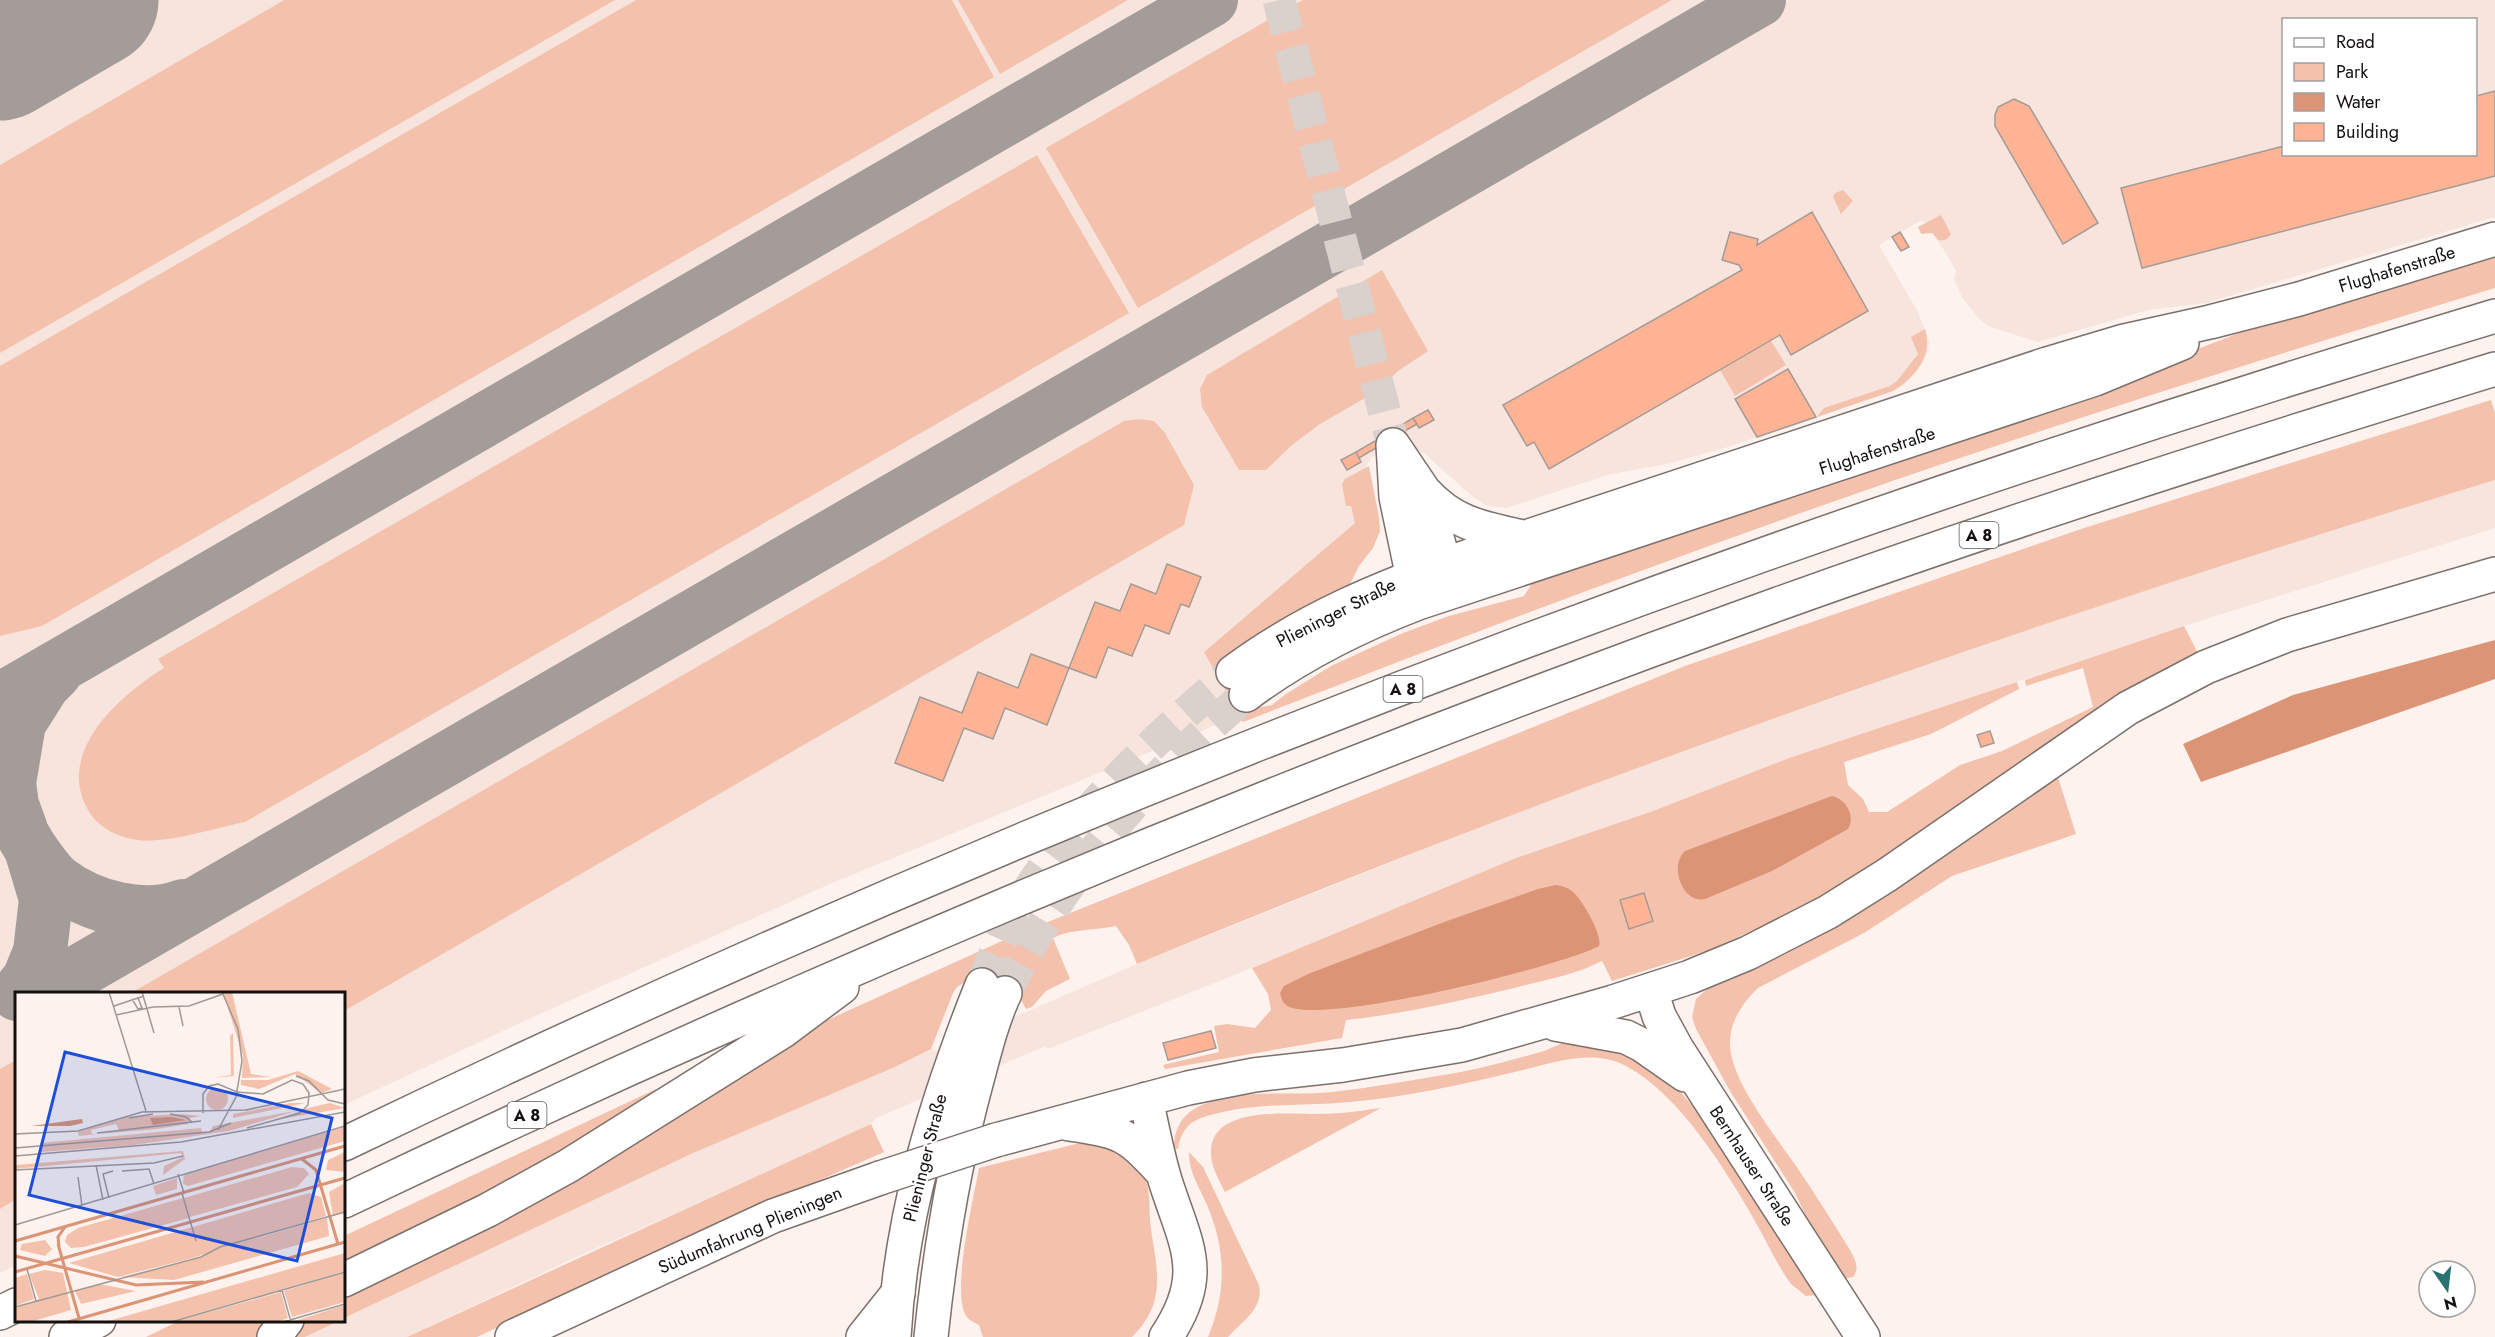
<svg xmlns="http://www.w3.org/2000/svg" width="2495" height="1337" font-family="Jost,sans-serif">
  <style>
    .built { fill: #f7e4dc; fill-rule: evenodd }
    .green { fill: #f4c2ac }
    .water { fill: #db9475 }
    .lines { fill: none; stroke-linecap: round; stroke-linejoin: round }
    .taxiway { stroke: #a49c98; stroke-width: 54 }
    .runway { stroke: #a49c98; stroke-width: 135 }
    .building { fill: #feb494; stroke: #a59a96; stroke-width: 1.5 }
    .secondary-tunnel { stroke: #dad0cc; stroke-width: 33; stroke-dasharray: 33 16; stroke-linecap: butt }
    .secondary-casing { stroke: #7a706c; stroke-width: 36 }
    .highway-casing { stroke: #7a706c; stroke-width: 36 }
    .secondary { stroke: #fff; stroke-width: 33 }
    .highway { stroke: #fff; stroke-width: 33 }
    .secondary-bridge-casing { stroke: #7a706c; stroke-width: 36; stroke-linecap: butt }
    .secondary-bridge { stroke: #fff; stroke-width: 33 }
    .labels { text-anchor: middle; stroke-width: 4.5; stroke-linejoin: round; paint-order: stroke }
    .shield { fill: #fff; stroke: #5a5857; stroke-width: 1.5 }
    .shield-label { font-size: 16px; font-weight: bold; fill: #14100f }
    .street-label { font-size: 18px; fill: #14100f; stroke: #fff }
    .inset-river { fill: none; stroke: #db9475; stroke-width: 3 }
    .inset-road { fill: none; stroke: #a09894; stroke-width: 1.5 }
    .view { fill: #1d4ed8; fill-opacity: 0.15; stroke: #1d4ed8; stroke-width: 3 }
    .inset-edge { fill: none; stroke: #14100f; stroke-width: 3 }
  </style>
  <rect width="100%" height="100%" fill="#fdf2ed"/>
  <path class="built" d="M0,0H2495V217L2206,303L2148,310L2038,342L1988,326L1979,319L1962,297L1954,280L1956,271L1946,253L1922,220L1879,245L1918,312L1929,341L1928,351L1923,362L1904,385L1893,391L1728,447L1667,464L1611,474L1506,508L1485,505L1472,496L1425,454L1413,448L1393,445L1371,458L1361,477L1355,523L1204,652L1240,715L830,884L531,1018L344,1105V994H16V1265L0,1273ZM2284,20H2476V154H2284Z
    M2495,480V528L2184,626L1789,758L1653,811L1516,858L1227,978L1048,1049L1046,1046L876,1118L871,1124L857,1132L572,1259L407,1337H305L339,1321L344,1320V1318L417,1282L691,1154L895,1067L931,1049L936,1051L1137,964L1489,823L1715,739L1980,646L2227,563Z"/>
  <path class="green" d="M284,0H615L0,353V165Z
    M636,0H952L994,77L42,626L0,636V366Z
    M958,0H1128L1000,74Z
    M1303,0H1672L1138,308L1046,148Z
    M1037,155L1129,313L245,822C215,828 166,844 137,840C118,837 98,828 88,810C55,752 119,696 164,668L158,659Z
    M1843,190L1853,201L1841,214L1833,197L1835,193Z
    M1941,215L1951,234C1947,240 1945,241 1938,240L1933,233L1921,234L1918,227Z
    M2495,251V288C2281,353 2067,420 1855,494C1649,566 1446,643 1243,722L1204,652L1355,523L1351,506H1346L1342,484L1345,479L1369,466L1379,517L1380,531L1373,548L1359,566L1350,584L1252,702L1262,707L1272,705L1286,694L1331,666L1403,633L1449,616L1524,596L1534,580L2120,379L2270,321Z
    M1382,270L1428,351L1398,371L1372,394L1320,424L1292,445L1266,470H1239L1202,407L1200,389L1207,375Z
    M1925,329C1933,356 1916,377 1893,391L1817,417L1824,408L1890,386L1897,381L1918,354L1911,337Z
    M1771,341L1786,365L1735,396L1720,370Z
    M2491,400L2495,413V480C2035,620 1581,780 1137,964L1129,945L1116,926C1094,931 1073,928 1053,938L1070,979L1046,991L1032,1007L1026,1009L1019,996L968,980L957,987L953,993L931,1049L895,1067L691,1154L344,1318V1293L823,1022L1013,936L1685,666L2084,528Z
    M1139,419L1154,421L1165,433L1194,485L1184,525L344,1011V994L131,993L1124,421Z
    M2184,626L2202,661L1799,910L1707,951L1612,981L1602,961C1575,975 1544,980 1514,988C1458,1001 1403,1014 1346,1020L1342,1038L1165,1069L1163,1065L1219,1052L1214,1026L1227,1024L1255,1028L1271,1010L1268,994L1252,968L1516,858L1653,811L1789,758L2017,682L2019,689L1931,734L1844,762L1848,785L1863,799L1869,812H1887L1960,765L2002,751L2093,707L2083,668L2026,686L2025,680Z
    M2056,771L2076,834L1952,876L1864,933L1758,988C1743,1002 1729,1023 1730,1044C1730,1081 1778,1139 1798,1169C1816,1195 1833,1223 1850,1250C1855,1259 1860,1268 1853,1277L1843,1279L1825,1256L1795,1193L1730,1091L1696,1029L1692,1017L1696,999L1707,989L1788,953L1871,906L1909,881Z
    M1601,1039L1671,1081L1708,1124L1816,1295L1806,1296L1791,1284C1777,1265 1767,1242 1755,1221C1725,1169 1680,1095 1626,1066C1592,1048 1553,1063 1519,1071C1464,1084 1407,1097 1350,1102C1300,1107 1250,1101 1201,1118C1187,1123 1180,1134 1178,1149L1174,1148C1174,1128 1183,1113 1202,1105C1243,1087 1288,1097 1332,1092C1367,1088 1402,1082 1437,1076C1473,1071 1509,1061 1544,1051C1552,1048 1561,1043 1569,1041C1578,1038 1591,1040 1601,1039Z
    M16,1060V1199L0,1209V1069Z
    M656,1089L663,1097L609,1131L344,1265V1236Z
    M1381,1108L1225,1192C1219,1180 1211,1167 1211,1153C1210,1106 1286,1114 1316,1114C1338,1114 1360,1111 1381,1108Z
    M871,1124L884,1152L713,1227L477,1337H407Z
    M1076,1144C1102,1144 1128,1152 1143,1175C1151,1187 1149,1207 1150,1221C1155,1265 1170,1300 1132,1337H983L979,1325C975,1323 970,1321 967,1317C950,1295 974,1197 979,1168Z
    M1189,1152L1203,1167L1259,1285C1264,1309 1242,1321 1228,1337H1208C1227,1292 1226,1249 1207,1205C1200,1189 1188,1170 1189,1152Z
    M179,1321H269L257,1337H146Z
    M304,1321H339L305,1337H296L293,1331Z"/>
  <path class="water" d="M2495,640V679L2201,782L2183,744L2293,695Z
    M1832,796C1846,799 1856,816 1848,829L1772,871L1705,899C1682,904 1669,865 1685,851Z
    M1556,885C1563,886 1569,888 1574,893C1583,901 1603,936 1599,946C1563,966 1314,1028 1286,1005C1282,1002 1281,997 1280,993L1284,986L1308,974L1447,921L1538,889Z"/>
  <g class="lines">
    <path class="taxiway" d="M0,700L1211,0
      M0,797L31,849L46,899L40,952L29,979L17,994
      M21,830L12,805L9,783L19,723L43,685L55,673
      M31,849C39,860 48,874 58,882C91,907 143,921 183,906
      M40,994L1759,0"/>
    <path class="runway" d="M0,53L91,0"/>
  </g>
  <path class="building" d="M2495,91V176L2142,268L2121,188L2284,146V154H2476V96Z
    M2014,99L2029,106L2098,223L2063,244L1995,126V115L1998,107Z
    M1812,212L1868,311L1791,355L1780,335L1549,469L1534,442L1527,446L1503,405L1742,270L1739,265L1722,260L1730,232L1758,239L1757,245Z
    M1900,232L1909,247L1901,251L1892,237Z
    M1788,369L1816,417L1757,437L1735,399Z
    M1428,410L1434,420L1419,428L1413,418Z
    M1413,418L1417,424L1388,441L1385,435Z
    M1385,435L1388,441L1359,458L1356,452Z
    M1356,452L1361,462L1347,470L1341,460Z
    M1167,564L1201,577L1189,607L1181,604L1169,634L1145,625L1132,656L1108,647L1096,678L1069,668L1095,602L1120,611L1131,584L1156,594Z
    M1031,654L1069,668L1047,725L1005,708L993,739L964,728L943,781L895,763L920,697L962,713L978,672L1018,688Z
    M1990,731L1994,743L1981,747L1977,735Z
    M1644,893L1653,921L1629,929L1620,900Z
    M1211,1031L1216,1048L1168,1060L1163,1043Z"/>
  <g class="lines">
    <path class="secondary-tunnel" d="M1279,0L1393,445
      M982,985C993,959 1004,932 1018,907C1072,817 1154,739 1233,672
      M1005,993C1062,876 1147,779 1246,695"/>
    <g class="secondary-casing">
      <path id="secondary" d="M1393,445L1396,497L1417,597
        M1393,445L1424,491L1450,584
        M1424,491C1453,523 1481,528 1523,537
        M1233,672C1305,618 1385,586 1469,556L2047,364L2124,341L2210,322L2299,299L2495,239
        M1246,695C1298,656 1358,626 1418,603L2095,379L2182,343
        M1651,990L1659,1016L1677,1049L1863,1337
        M1555,1024L1626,1037L1642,1045L1685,1075
        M1146,1099C1152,1126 1157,1154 1165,1180C1185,1244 1209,1273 1166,1337
        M1069,1124C1123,1132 1126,1133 1163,1173
        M996,1140L1188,1088L1254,1075L1343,1065L1462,1045L1613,1002L1690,977L1748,953L1828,912L1887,875L2128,708L2206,667L2287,635L2495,574
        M512,1337L773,1216L880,1178
        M894,1337C901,1212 936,1101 982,985
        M931,1337C940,1250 954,1164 977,1080C985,1050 992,1021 1005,993"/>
    </g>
    <g class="highway-casing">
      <path id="highway" d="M344,1144C1036,811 1759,536 2495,316
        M344,1201C812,978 1290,779 1778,604C2015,519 2255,443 2495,369
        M344,1280L488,1210L568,1166L783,1031L842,987
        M0,1313L16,1305
        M66,1337L99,1320
        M274,1337L287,1320
        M863,1337L898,1293"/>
    </g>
    <use href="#secondary" class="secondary"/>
    <use href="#highway" class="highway"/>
    <g class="secondary-bridge-casing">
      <path id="secondary-bridge" d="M880,1178L996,1140"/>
    </g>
    <use href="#secondary-bridge" class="secondary-bridge"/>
  </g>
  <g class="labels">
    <g class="shield">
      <rect x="1959.5" y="522" width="39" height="26" rx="4.5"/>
      <rect x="1383.5" y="676" width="39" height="26" rx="4.5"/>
      <rect x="507.5" y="1102" width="39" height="26" rx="4.5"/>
    </g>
    <g class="shield-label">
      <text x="1979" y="541">A 8</text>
      <text x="1403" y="695">A 8</text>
      <text x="527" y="1121">A 8</text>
    </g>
    <g class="street-label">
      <text transform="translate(2397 269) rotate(-17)" y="6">Flughafenstraße</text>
      <text transform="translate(1877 451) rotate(-18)" y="6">Flughafenstraße</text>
      <text transform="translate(1336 613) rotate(-27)" y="6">Plieninger Straße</text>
      <text transform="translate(925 1158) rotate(-76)" y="6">Plieninger Straße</text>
      <text transform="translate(1752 1166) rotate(57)" y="6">Bernhauser Straße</text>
      <text transform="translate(750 1230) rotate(-23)" y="6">Südumfahrung Plieningen</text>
    </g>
  </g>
  <g transform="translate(15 992)">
    <rect width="330" height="330" fill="#fdf2ed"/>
    <path d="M208,0H217L236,82L257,85L227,86L228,64ZM218,41L219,84L197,86L216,83L215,44ZM283,79L317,97L306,101L280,82L244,97L226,93V88H253ZM191 107a11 11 0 1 1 22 0a11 11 0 1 1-22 0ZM276,111H291L218,126V122ZM315,111L330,116L260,128L293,116ZM285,118L214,139L119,153L26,160L25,151L186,136L187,140L194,141L198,134ZM166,122L186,124L175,126L173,132L142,137L84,142L104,138L101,132L76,138L77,142H83L64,144L63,140L110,125ZM330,135V149L173,194L168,192L169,182ZM168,159L170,167L148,183L149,174L168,165L166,161L0,177V173ZM330,160V180L311,178L313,168ZM277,175L289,176L294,182L282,195L175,225L169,206ZM162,186V197L141,203L138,194ZM330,191V220L318,223L314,200ZM294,201L306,205L311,224L174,267L103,285L54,271ZM168,206L174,226L69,255L56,256L50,250L52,243L63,236ZM312,226L314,244L159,288L106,285L174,269L206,256ZM30,248L37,257L30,264L5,258L7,252ZM330,261V279L153,330H90ZM30,278L48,281L56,318L15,330H0V316L24,307L14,282ZM330,280V310L277,325L269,299ZM12,282L19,307L0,314V286ZM84,292L121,299L66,312L60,299ZM266,300L273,326L262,330H157ZM330,313V330H277Z" fill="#f4c2ac"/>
    <path d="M156,125L171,128L138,133L135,126ZM67,127L68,131L55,134H16Z" fill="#db9475"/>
    <path class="inset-river" d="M287,167L301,178L323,252M0,249L330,154M43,252L64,326M44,255L43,245L50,235M0,264L121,293L189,290M0,280L330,186M53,330L330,250"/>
    <path class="inset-road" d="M94,0L131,119M127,0L139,41M117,7L123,17L127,16L123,6M99,14L129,4M164,15L168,34M101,23L138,15L174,14L208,2M281,84L294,89L313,108L330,112M222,100L248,102L277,88L288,92L294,101L293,113L285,121L232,136M188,121V102L194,94L203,92L222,100M155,122L171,125L177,130M114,126L138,122M203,138L221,105L227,69L223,37L207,0M82,141L186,129M0,142L63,139L127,120L231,118L330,97M0,156L194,140L216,131M0,164L166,150L330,120M81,173L88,208M0,178L139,171L168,164M107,179L134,177L139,192M163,182L169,201M63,185L67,214M167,201L181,249M94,206L88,182L98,179M0,233L330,134M12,277L21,309M267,298L276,330M0,315L186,265L205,255L330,220M156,330L330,280M268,330L330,312"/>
    <path class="view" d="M50,60L317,126L282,269L14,203Z"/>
    <rect width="330" height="330" class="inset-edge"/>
  </g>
  <rect x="2282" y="18" width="195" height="138" fill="#ffffff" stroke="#a19f9f" stroke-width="1.5"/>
  <rect x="2294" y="38" width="30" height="9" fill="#ffffff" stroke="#a19f9f" stroke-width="1.5"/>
  <text x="2336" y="48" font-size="18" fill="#14100f">Road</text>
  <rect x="2294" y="63" width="30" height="18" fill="#f4c2ac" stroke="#a19f9f" stroke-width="1.5"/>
  <text x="2336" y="78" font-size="18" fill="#14100f">Park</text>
  <rect x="2294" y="93" width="30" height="18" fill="#db9475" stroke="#a19f9f" stroke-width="1.5"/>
  <text x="2336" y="108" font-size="18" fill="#14100f">Water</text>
  <rect x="2294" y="123" width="30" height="18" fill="#feb494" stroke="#a19f9f" stroke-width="1.5"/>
  <text x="2336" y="138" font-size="18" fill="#14100f">Building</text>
  <g transform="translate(2447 1289) rotate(166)"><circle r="28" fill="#ffffff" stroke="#a19f9f" stroke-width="1.5"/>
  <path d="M0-4.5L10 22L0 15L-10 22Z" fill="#287271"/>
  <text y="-9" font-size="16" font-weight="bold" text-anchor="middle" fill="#14100f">N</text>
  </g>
</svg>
